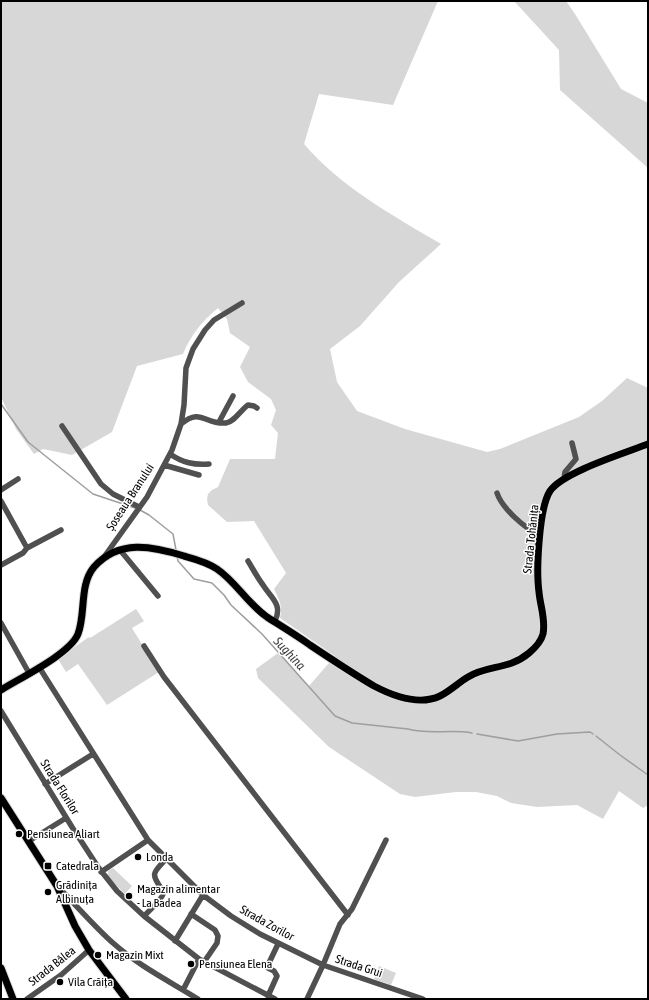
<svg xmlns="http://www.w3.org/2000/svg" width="649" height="1000" font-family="'Asap Condensed',sans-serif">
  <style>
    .green { fill: #d7d7d7 }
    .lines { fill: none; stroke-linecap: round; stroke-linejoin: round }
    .stream { stroke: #9e9e9e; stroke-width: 1.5 }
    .major-casing { stroke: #dbdbdb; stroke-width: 9 }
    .minor { stroke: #505050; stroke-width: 5.5 }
    .major { stroke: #000; stroke-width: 7 }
    .poi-dot { fill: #000; stroke: #fff; stroke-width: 1.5 }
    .labels { text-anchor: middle; stroke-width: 3; stroke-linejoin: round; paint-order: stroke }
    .street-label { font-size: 12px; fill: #000; stroke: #fff }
    .poi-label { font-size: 12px; fill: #000; stroke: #fff; text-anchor: start }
    .water-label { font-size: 13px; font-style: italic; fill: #3f3f3f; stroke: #fff }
  </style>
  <rect width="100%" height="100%" fill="#fff"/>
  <path class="green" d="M1,1H438L393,105L319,94L304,144C341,187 392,215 441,244L399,282L360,326L330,349L337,382L357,411L405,429L487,452L500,449L579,417L602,401L627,378L648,388V805L643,808L619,791L603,819L577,805L537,807L511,803L497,796L476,792H456L415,797L400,794L329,747L258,678L256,669L278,653L309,686L335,656L280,618C283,607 279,599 274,589L286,573L254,521L227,522L208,505L207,499L208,494L212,490L218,487L230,459H275L278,433L271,425L276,410L271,399L248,382L240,367L250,347L230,333L227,319L218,308C203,320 190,336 183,354L137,366L112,432L72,455L43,449L34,454L16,429L1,397Z
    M514,1H566L575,14L621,89L648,103V168L560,90L559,50Z
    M136,609L144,621L132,628L159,672L107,705L78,664L66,672L58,659L86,639L89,637L90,638Z
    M113,868L132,886L125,894L108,877V871Z
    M379,966L396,973L391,985L374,979Z"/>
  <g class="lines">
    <path class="stream" d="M1,404L28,442L93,494L135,508
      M140,510L149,515L173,534L176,550
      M177,556L178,561L194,579L212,583L224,595L231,605L262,634L335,716L352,723L408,729C429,735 451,729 472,733
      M477,734L518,741L557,734L590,732L593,734
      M596,736L620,755L648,775"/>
    <g class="major-casing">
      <path id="major" d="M1,690C20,678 70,654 78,634C86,613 79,585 94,567C119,539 152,546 184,556C195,559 207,562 217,569C236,582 247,603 267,617C281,626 296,635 310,645C331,659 352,673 374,686C393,696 419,706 440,696C450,691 458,683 468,677C487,665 509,670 529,653C535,648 541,642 543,634C546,620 540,605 539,592C536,570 539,508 550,491C563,472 625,453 648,444
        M1,798L57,886L75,926L89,950L126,999
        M1,968L13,999"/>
    </g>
    <path class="minor" d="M219,422L233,396
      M181,424C201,407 205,425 226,423C234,422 241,410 248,405L254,406L257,408
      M62,426L101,484L113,494L139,507
      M170,454C183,463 194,465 209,464
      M164,465L199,475
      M564,479L565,472L576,459L572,443
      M1,490L18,479
      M497,493C502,508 525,529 540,535
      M1,501L27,548
      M120,550L158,596
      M104,557L147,497L172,450L181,424L184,405L186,368L193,349L205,330L214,320L242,303
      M248,561C253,569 257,577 263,585C271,598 283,604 275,621
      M1,565L23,553L27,548L61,530
      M1,623L29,673
      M144,646L164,677L348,915
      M39,667L148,840L203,895L231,916L260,934L323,965L423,999
      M1,711L72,827L98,867L117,891L144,916L199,959L275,999
      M45,784L93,754
      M29,841L66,818
      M101,872L148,840
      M59,888C77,906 94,926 113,943C139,966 169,981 198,999
      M191,914L215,930L218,936L217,943L204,962
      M144,916C148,912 162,899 163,894C163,892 162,890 161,888C150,873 154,872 166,859
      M175,941L203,895
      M183,990L199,959
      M268,996L277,976L274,971L268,968V965L278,944
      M27,999L61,975L89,950
      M307,999L323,965L340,924L352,909L386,840"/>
    <use href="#major" class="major"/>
  </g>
  <g class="poi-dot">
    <circle cx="19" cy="834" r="4"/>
    <circle cx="138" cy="857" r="4"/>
    <rect x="44" y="862" width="8" height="8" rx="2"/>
    <circle cx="48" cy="892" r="4"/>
    <circle cx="129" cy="896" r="4"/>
    <circle cx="98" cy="955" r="4"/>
    <circle cx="191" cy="964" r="4"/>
    <circle cx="60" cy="982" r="4"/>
  </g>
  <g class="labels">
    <g class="street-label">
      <text transform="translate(130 497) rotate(-57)" y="4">Șoseaua Branului</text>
      <text transform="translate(531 539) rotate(-84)" y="4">Strada Tohănița</text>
      <text transform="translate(60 787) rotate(58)" y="4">Strada Florilor</text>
      <text transform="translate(267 923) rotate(29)" y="4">Strada Zorilor</text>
      <text transform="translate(52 966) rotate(-38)" y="4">Strada Bâlea</text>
      <text transform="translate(359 966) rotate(18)" y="4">Strada Grui</text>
    </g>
    <g class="poi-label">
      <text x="27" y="838">Pensiunea Aliart</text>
      <text x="146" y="861">Londa</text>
      <text x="56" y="870">Catedrala</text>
      <text x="56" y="889">Grădinița<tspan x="56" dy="14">Albinuța</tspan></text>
      <text x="137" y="893">Magazin alimentar<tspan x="137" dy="14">- La Badea</tspan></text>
      <text x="106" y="959">Magazin Mixt</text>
      <text x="199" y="968">Pensiunea Elena</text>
      <text x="68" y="986">Vila Crăița</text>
    </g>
    <g class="water-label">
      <text transform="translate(290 653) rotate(47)" y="5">Sughina</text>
    </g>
  </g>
  <rect width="649" height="1000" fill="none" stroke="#000000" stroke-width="4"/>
</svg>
